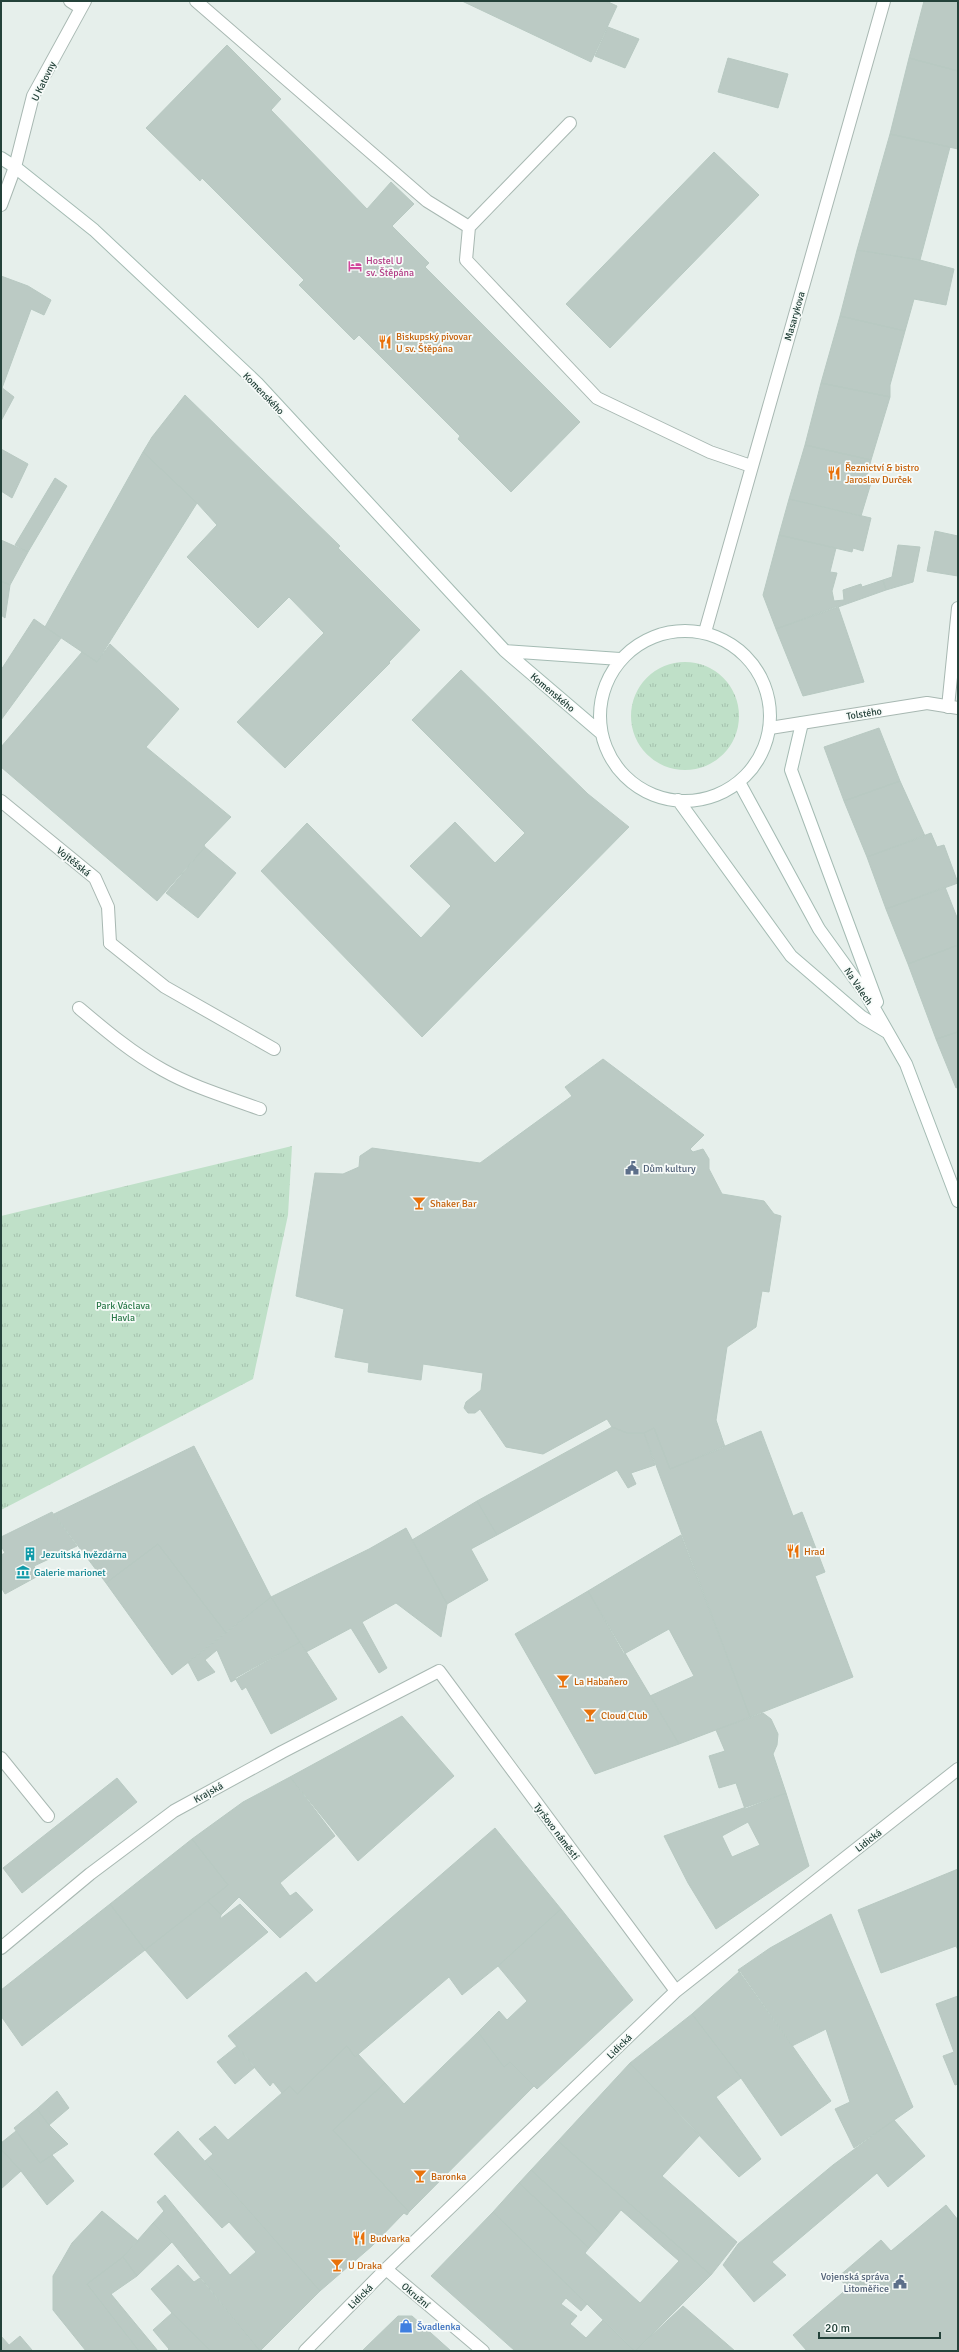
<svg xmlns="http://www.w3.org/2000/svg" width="959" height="2352" font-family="Signika,sans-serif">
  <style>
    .grass { fill: url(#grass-tufts) }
    .building { fill: #bbcac4; stroke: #b8c9c2; fill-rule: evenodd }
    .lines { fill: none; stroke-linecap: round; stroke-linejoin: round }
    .service-casing { stroke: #a8b8b2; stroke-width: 14 }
    .minor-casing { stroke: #a8b8b2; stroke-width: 14 }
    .tertiary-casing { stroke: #a8b8b2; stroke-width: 14 }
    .secondary-casing { stroke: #a4bbb3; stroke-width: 14 }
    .service { stroke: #fff; stroke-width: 12 }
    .minor { stroke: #fff; stroke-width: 12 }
    .tertiary { stroke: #fff; stroke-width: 12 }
    .secondary { stroke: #fff; stroke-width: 12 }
    .labels { text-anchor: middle; stroke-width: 3.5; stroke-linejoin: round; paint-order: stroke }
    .street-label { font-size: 10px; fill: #24423a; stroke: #f7fbf9 }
    .hotel-label { font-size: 10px; fill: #b23c85; stroke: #f7fbf9; text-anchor: start }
    .food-label { font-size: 10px; fill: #c56008; stroke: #f7fbf9; text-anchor: start }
    .service-label { font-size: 10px; fill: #4e5e75; stroke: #f7fbf9; text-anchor: start }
    .park-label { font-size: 10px; fill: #2d7a4b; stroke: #f7fbf9 }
    .culture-label { font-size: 10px; fill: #0d838f; stroke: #f7fbf9; text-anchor: start }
    .shop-label { font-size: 10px; fill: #366cbe; stroke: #f7fbf9; text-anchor: start }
  </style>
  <defs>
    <pattern id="grass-tufts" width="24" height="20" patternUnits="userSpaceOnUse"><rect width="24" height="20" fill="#bfe0c8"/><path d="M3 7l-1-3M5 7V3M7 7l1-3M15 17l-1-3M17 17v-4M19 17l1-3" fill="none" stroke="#a4c1ad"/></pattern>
  </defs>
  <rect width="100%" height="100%" fill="#e6efeb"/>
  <path class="grass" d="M631 716a54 54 0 1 1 108 0a54 54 0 1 1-108 0Z
    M292,1146L288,1215L253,1379L1,1510V1216Z"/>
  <path class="building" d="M462,1H606L617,6L591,62Z
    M924,1H958V71L909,58Z
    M608,27L639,39L625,68L595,56Z
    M227,45L281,99L271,110L367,209L391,182L414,204L392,226L429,263L425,267L580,422L511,492L458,439L460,436L359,335L354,340L299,285L304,280L202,178L200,181L146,128Z
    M728,58L788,74L778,108L718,92Z
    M909,58L958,71V149L890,134Z
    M890,134L950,147L920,260L857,250Z
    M714,152L759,195L610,348L566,304Z
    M857,250L920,260L954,269L946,305L914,299L905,331L840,316Z
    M1,276L28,286L51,300L44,315L31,309L2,388Z
    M840,316L905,331L890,385V397L821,383Z
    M821,383L890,397L871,460L805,445Z
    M1,387L14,397L1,421Z
    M185,395L340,546L338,548L420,630L389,662L390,663L285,768L237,722L324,633L289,597L258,628L187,557L217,525L197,503L143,452L152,437Z
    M805,445L871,460L866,481L871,483L861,516L789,499Z
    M1,449L28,464L12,498L1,491Z
    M143,452L197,503L97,662L45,627Z
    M55,478L67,486L28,552L15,545Z
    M789,499L871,518L863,551L853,548L852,552L779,535Z
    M935,531L958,536V576L927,571Z
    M779,535L836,548L830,572L837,573L832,591L834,601L844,600L843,590L861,584L862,587L883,580L886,590L776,629L763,595Z
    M1,540L28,552L10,585L1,581Z
    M898,545L920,547L913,582L886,590L883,580L892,577Z
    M1,581L10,585L5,618L1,615Z
    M838,606L864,682L803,696L776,629Z
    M34,619L61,638L1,720V670Z
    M110,644L179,709L146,747L231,817L204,845L205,847L157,901L1,767V747L82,652L97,662Z
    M461,670L588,794L629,827L422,1037L261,871L307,823L421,938L451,906L410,866L455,822L495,863L525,833L412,720Z
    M879,728L900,781L844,801L824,747Z
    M900,781L925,836L867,857L844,801Z
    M931,833L937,847L944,845L958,883L886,909L867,857Z
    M205,847L236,873L198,918L166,893Z
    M945,887L958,920V945L908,964L886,909Z
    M958,945V1032L936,1039L908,964Z
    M958,1032V1087L956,1088L936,1039Z
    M603,1059L704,1135L690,1149L693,1152L703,1149L709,1159V1169L722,1194L764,1201L774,1214L781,1216L769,1292L762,1291L756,1327L727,1347L716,1420L725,1447L670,1469L654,1428L644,1433H627L612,1427L607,1419L543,1454L506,1447L480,1409L475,1413H468L464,1408L466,1402L481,1390L483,1373L423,1364L421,1380L368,1372L369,1363L335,1357L344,1309L296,1296L315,1173L343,1174L359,1167L360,1156L372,1148L480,1163L572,1096L565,1087Z
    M612,1427L627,1433H644L655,1465L631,1473L636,1484L628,1488L617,1470L497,1535L477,1501Z
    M654,1428L670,1469L761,1431L793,1516L802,1512L825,1572L815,1576L853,1677L750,1717L644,1433Z
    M194,1446L271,1597L226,1633L158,1544L106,1583L54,1514Z
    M477,1501L497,1535L471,1549L488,1580L447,1604L412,1540Z
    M52,1512L77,1546L34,1566L38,1576L5,1594L1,1587V1555L5,1553L1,1546V1537Z
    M406,1528L447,1604L441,1637L396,1603L362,1622L387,1668L379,1673L351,1628L306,1652L271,1597L369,1549Z
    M681,1535L750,1717L679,1744L650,1696L694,1676L669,1629L624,1654L588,1591Z
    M158,1544L226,1633L172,1675L106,1583Z
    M588,1591L679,1744L595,1774L515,1634Z
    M271,1597L300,1642L231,1682L217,1650L205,1660L215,1672L198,1681L188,1662Z
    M300,1642L337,1699L271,1734L246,1687L242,1690L235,1678Z
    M763,1713L771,1719L778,1734L777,1745L773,1754L786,1793L745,1809L736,1783L719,1788L709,1756L725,1751L716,1730Z
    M402,1716L454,1776L358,1861L290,1777Z
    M290,1777L335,1836L280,1883L290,1896L296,1892L313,1910L280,1938L239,1897L221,1915L208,1901L228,1885L192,1839L243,1802Z
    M117,1778L137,1802L22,1893L3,1868Z
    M786,1793L809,1866L716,1929L688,1883L664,1836ZM748,1822L760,1845L732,1857L722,1836Z
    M495,1828L561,1909L498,1966L462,1995L449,1977L355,2057L347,2046L297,2094L290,2086L282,2093L273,2082L270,2086L228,2036L306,1972L316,1983Z
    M192,1839L228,1885L145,1950L110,1904Z
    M958,1869V1950L956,1946L881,1973L858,1910Z
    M208,1901L221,1915L220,1919L240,1904L268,1932L187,1999L145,1950Z
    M110,1904L145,1950L22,2046L1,2016V1990Z
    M561,1909L633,2000L537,2089L510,2062L504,2067L478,2032L499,2011L507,2020L527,2001L498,1966Z
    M831,1914L913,2107L854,2148L835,2109L850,2102L826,2029L792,2046L738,1970L770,1948Z
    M740,1971L831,2101L781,2136L741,2078L692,2014Z
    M958,1996V2084L955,2085L943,2056L954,2052L936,2004Z
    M692,2014L741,2078L716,2097L761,2159L739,2177L630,2063Z
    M478,2032L504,2067L510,2062L534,2086L409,2212L333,2130L385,2083L404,2104Z
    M237,2046L255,2067L235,2084L217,2062Z
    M347,2046L355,2057L358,2054L385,2083L333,2130L409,2212L407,2215L404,2213L372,2246L320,2291L205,2161L213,2154L199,2139L215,2126L228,2140L290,2086L297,2094Z
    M630,2063L700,2135L662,2176L737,2242L711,2275L558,2141Z
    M57,2091L69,2108L49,2125L37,2109Z
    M37,2109L49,2125L68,2144L40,2163L14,2128Z
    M894,2120L925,2156L888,2187L877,2173L772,2262L786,2275L754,2302L723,2265L738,2244L833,2165Z
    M16,2131L40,2163L52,2155L74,2181L47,2205L21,2171L1,2149V2143Z
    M178,2131L320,2291L260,2351L172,2242L153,2223L164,2211L157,2202L165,2195L230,2275L256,2252L229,2222L222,2228L154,2154Z
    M558,2141L711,2275L635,2351L493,2212L519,2183L589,2248L585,2253L640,2303L679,2261L621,2210L601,2234L531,2170Z
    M1,2149L21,2171L1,2189Z
    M531,2170L601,2234L589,2248L519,2183Z
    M946,2205L958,2220V2351H807L793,2335L848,2288L838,2277L881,2240L891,2251Z
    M102,2211L138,2241L123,2257L87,2284L139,2351H86L53,2310V2276L72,2243Z
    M493,2212L587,2304L581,2311L566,2298L561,2304L577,2316L570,2324L586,2338L603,2320L634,2351H515L431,2276Z
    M153,2223L172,2242L137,2276L123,2257Z
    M123,2257L137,2276L111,2294L158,2351H139L87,2284Z
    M178,2265L194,2282L200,2278L260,2351H211L172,2313L151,2289Z
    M683,2306L735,2351H635Z
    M172,2313L211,2351H167L169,2349L153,2330Z
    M398,2316H412L451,2351H362Z
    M1,2336L9,2345L2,2351H1Z
    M20,2336L32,2350L31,2351H2Z"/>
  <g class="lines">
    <g class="service-casing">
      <path id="service" d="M196,1L427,201L469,227
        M570,123L469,227L466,260L597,398L710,452L751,466
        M948,707L958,608
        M110,943L165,987L274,1049
        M79,1008C105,1030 132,1053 163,1070C193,1087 227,1097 260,1109
        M1,1758L48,1816"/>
    </g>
    <g class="minor-casing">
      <path id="minor" d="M70,1L81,8
        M1,205L15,167L33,96L85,1
        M770,728L927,703L958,708
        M1,801L95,878L108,907L110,943
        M1,1948L90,1874L174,1811L282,1752L439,1671L676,1991
        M386,2269L483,2351
        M305,2351L386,2269L676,1991L958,1769"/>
    </g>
    <g class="tertiary-casing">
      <path id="tertiary" d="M705,632L884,1"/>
    </g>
    <g class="secondary-casing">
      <path id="secondary" d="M1,158L15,167L94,230L257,383L505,651L601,733
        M600 716a85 85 0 1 1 170 0a85 85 0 1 1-170 0Z
        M505,651L620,659
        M802,723L791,770L877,1002
        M739,782L819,929L866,994L906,1064L958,1201
        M678,800L791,956L862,1017L887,1032"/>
    </g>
    <use href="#service" class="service"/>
    <use href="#minor" class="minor"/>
    <use href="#tertiary" class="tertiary"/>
    <use href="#secondary" class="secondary"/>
  </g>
  <defs>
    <g id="hotel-bare" transform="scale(1.08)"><path d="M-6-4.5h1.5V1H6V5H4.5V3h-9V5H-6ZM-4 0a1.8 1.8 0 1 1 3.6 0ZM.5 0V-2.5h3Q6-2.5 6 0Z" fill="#d1479c" stroke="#f7fbf9" stroke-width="2.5" paint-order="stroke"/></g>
    <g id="restaurant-bare" transform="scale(1.08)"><path d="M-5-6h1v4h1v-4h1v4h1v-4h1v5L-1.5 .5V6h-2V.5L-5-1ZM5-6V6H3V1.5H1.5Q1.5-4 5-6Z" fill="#e8710a" stroke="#f7fbf9" stroke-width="2.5" paint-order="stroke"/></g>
    <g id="civic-bare" transform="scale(1.08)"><path d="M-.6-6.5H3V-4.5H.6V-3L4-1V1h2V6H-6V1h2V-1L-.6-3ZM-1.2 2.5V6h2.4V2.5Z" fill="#5c6f8a" stroke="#f7fbf9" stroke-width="2.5" paint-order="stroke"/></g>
    <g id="bar-bare" transform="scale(1.08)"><path d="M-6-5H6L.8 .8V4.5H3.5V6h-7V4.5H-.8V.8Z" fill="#e8710a" stroke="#f7fbf9" stroke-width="2.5" paint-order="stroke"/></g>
    <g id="building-bare" transform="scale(1.08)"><path d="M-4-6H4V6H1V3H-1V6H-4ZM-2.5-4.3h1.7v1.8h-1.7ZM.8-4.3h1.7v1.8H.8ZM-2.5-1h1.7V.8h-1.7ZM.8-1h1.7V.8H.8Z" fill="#0f9aa8" stroke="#f7fbf9" stroke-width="2.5" paint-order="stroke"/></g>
    <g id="museum-bare" transform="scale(1.08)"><path d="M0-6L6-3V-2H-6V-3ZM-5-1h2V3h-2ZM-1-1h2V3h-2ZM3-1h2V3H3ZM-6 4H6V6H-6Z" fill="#0f9aa8" stroke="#f7fbf9" stroke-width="2.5" paint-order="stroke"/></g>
    <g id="shop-bare" transform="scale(1.08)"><path d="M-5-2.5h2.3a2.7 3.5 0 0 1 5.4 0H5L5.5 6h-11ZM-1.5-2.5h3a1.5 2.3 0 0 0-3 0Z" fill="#3f7fe0" stroke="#f7fbf9" stroke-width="2.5" paint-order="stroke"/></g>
  </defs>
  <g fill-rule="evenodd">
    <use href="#hotel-bare" x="355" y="266"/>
    <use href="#restaurant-bare" x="385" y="342"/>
    <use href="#restaurant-bare" x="834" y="473"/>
    <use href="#civic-bare" x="632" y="1168"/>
    <use href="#bar-bare" x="419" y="1203"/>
    <use href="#restaurant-bare" x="793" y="1551"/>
    <use href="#building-bare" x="30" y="1554"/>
    <use href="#museum-bare" x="23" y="1572"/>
    <use href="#bar-bare" x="563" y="1681"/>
    <use href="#bar-bare" x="590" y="1715"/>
    <use href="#bar-bare" x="420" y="2176"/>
    <use href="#restaurant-bare" x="359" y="2238"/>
    <use href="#bar-bare" x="337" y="2265"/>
    <use href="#civic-bare" x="900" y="2282"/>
    <use href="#shop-bare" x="406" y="2326"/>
  </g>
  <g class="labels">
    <g class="street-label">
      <text transform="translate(43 81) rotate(-64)" y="4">U Katovny</text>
      <text transform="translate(794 316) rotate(-74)" y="4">Masarykova</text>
      <text transform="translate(264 393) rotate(46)" y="4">Komenského</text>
      <text transform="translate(553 692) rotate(40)" y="4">Komenského</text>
      <text transform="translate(864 713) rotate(-9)" y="4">Tolstého</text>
      <text transform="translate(74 861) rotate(39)" y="4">Vojtěšská</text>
      <text transform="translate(859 986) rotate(56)" y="4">Na Valech</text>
      <text transform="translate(208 1792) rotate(-29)" y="4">Krajská</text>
      <text transform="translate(557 1831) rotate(53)" y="4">Tyršovo náměstí</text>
      <text transform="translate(868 1840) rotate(-38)" y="4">Lidická</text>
      <text transform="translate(619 2046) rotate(-44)" y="4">Lidická</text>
      <text transform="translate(416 2295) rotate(40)" y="4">Okružní</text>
      <text transform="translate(360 2296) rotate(-45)" y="4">Lidická</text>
    </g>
    <g class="hotel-label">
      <text x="366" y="264">Hostel U<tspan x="366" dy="12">sv. Štěpána</tspan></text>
    </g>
    <g class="food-label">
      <text x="396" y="340">Biskupský pivovar<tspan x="396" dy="12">U sv. Štěpána</tspan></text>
      <text x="845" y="471">Řeznictví &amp; bistro<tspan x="845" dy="12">Jaroslav Durček</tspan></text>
      <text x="430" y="1207">Shaker Bar</text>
      <text x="804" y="1555">Hrad</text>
      <text x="574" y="1685">La Habaňero</text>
      <text x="601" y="1719">Cloud Club</text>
      <text x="431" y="2180">Baronka</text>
      <text x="370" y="2242">Budvarka</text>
      <text x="348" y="2269">U Draka</text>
    </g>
    <g class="service-label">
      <text x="643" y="1172">Dům kultury</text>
      <text x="889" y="2280" text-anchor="end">Vojenská správa<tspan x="889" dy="12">Litoměřice</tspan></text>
    </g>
    <g class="park-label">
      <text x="123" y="1309">Park Václava<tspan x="123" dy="12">Havla</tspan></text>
    </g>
    <g class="culture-label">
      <text x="41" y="1558">Jezuitská hvězdárna</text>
      <text x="34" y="1576">Galerie marionet</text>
    </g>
    <g class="shop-label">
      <text x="417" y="2330">Švadlenka</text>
    </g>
  </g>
  <rect width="959" height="2352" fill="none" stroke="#24423a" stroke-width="4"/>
  <path d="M819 2332v6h121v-6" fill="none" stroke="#24423a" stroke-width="2"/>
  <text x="825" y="2332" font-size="12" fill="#24423a" stroke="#f7fbf9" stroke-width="3" paint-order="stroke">20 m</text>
</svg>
